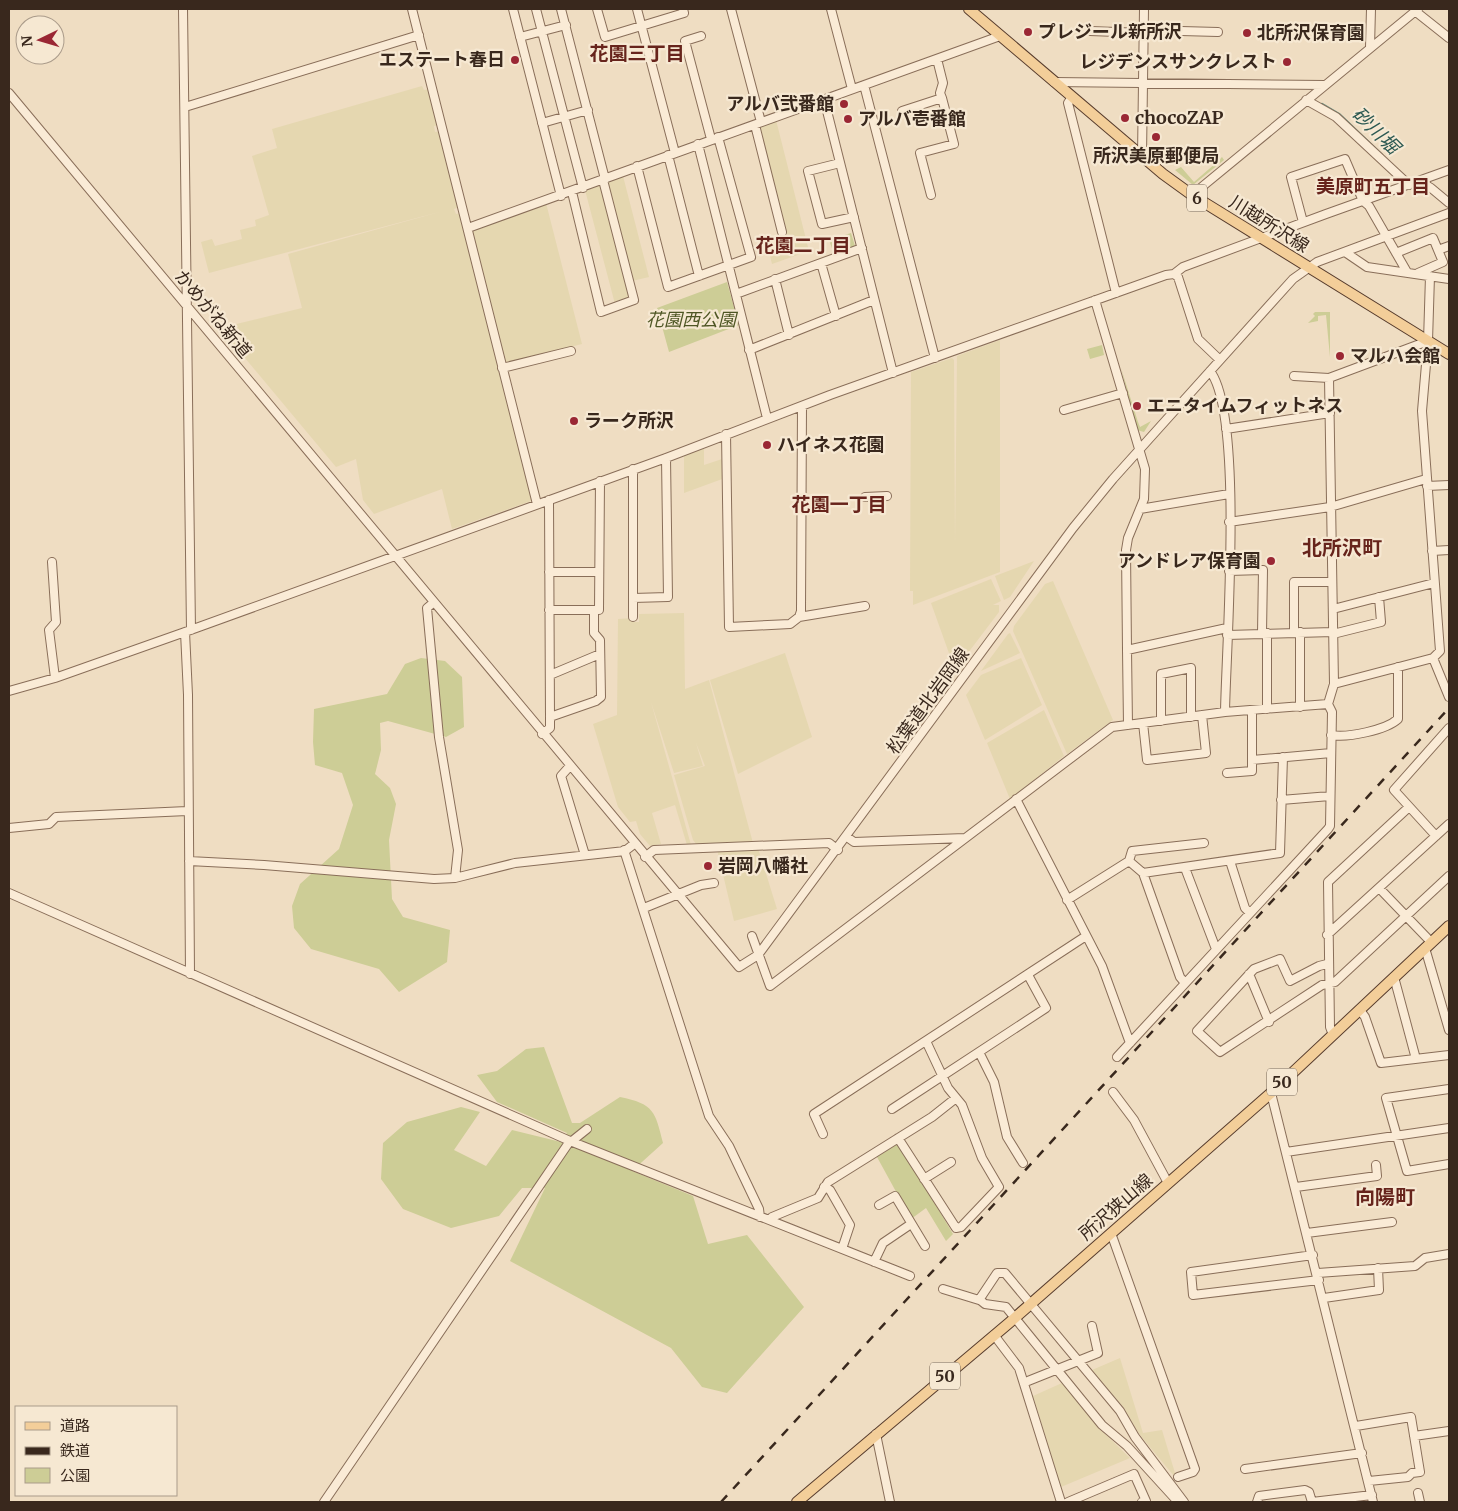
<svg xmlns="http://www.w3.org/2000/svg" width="1458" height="1511" font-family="Merriweather,'Noto Sans JP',serif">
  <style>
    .farmland { fill: #e5d7b0 }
    .green { fill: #cdcd96 }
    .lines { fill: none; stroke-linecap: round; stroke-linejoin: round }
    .stream { stroke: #6b9083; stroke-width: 2.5 }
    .minor-casing { stroke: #896e59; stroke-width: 10 }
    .major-casing { stroke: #573c2d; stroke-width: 12 }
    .minor { stroke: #faebd6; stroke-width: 8 }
    .major { stroke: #f3ce99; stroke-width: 10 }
    .rail { stroke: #39281d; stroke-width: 2.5; stroke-dasharray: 9 9; stroke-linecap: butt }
    .poi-dot { fill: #9a2734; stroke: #f6e8d2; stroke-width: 2 }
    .labels { text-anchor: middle; stroke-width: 4.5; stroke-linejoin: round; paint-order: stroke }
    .shield { fill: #f6e8d2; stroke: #726253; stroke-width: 1 }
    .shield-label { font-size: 16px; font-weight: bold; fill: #39281d }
    .poi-label { font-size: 18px; font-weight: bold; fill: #39281d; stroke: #f6e8d2; text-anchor: start }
    .street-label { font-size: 18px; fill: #39281d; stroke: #f6e8d2 }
    .park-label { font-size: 18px; font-style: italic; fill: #4e5624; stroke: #f6e8d2 }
    .neighbourhood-label { font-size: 19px; font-weight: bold; fill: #67241c; stroke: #f6e8d2 }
    .water-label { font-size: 19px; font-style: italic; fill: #2c5952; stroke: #f6e8d2 }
    .quarter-label { font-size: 20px; font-weight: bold; fill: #67241c; stroke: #f6e8d2 }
  </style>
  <rect width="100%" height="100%" fill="#efddc2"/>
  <path class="farmland" d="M422,86L424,90L430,89L439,125L434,126L435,132L441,131L459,207L454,209L456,214L461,213L534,496L531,501L452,529L442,489L374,514L363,500L356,459L336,467L220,328L302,308L288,254L443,211L209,273L201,242L212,239L215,246L242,239L240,230L256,226L255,220L269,215L252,156L277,148L272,129Z
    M776,120L809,251L772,264L766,240L786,235L759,128L760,125Z
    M623,176L649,277L632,281L607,183Z
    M599,185L602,187L630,297L629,299L615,304L585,190Z
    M546,203L582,344L507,363L504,361L471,233L473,229Z
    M1000,340V572L913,605V591H910L911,372L952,358L954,360L955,544L957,356Z
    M704,446V465L722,459V464H725V478L684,493V454Z
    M1034,561L1010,597L1004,600L995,576Z
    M991,579L1001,601L993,605H999V612L955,670L931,603Z
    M1053,581L1113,720L1067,754L1013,631L1014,626L1045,584Z
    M684,613L685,689L709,680L753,843L697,845L693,840L674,775L705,766L696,743L703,766L674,773L651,702L691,845H687L675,805L652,813L661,844L650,846L640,834L636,821L630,822L618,807L593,724L617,715L618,619L633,618V622H639V614Z
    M1010,633L1020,653L981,671L1008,634Z
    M785,653L812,737L738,774L710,680Z
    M1021,658L1042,705L985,740L966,695L981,675Z
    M1044,710L1064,756L1010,799L987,743Z
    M758,848L777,909L734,921L717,849Z
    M1120,1358L1143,1433L1162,1430L1175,1473L1177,1475L1174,1476L1139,1434L1124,1408L1092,1370Z
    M1062,1383L1099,1428L1130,1458L1061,1487L1033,1396Z"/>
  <path class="green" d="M1203,146L1217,162L1222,157L1224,160L1193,185L1175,170L1181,167L1194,182L1216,163Z
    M851,233L855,246L834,254L829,240Z
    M727,282L739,325L669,352L657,308Z
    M1315,312H1330V357L1326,315L1318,316V321L1308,323L1315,316L1313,314Z
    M1102,345L1104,355L1090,359L1087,349Z
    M1121,368L1138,422L1140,427L1151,421L1144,432L1137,430Z
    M421,658L445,661L462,677L464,727L446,737L388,721L380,723L381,750L375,774L390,788L396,804L389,840L392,899L403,917L450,930L447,962L399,992L379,969L311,949L294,928L292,906L300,884L339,849L353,805L342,773L315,765L313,742L314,709L387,694L405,664Z
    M544,1047L572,1123H580L620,1097C654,1104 655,1111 663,1143L632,1171L693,1196L708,1244L747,1235L804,1307L727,1393L702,1387L671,1348L510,1261L545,1188H522L499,1216L451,1228L403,1209L381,1179L383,1143L407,1122L461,1107L480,1112L454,1150L486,1166L512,1130L561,1142L567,1133L497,1102L477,1075L497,1071L526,1049Z
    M899,1143L953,1234L946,1241L926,1208L911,1219L877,1157Z"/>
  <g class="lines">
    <path class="stream" d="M1322,104L1339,114L1382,155
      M1415,185L1429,191"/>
    <g class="minor-casing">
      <path id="minor" d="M183,9L191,630
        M412,9L537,504
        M513,9L561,196
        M536,9L583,188
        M561,9L605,179
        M597,9L605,37L684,13L683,9
        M637,9L675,153
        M731,9L761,122
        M831,9L852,89
        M1415,11L1449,38
        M1144,30L1218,32
        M1090,31L1144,33
        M701,36L685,41L711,139
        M520,37L566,25
        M1370,47L1371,9
        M937,59L943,83L940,93L942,98
        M1054,82L1325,85
        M864,85L935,358
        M9,93L739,967L758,955L1073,528L1113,479L1293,279L1317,262L1449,213
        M1072,97L1068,103L1116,293
        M824,99L893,373
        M1306,100L1336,117L1409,185
        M185,107L419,35
        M902,111L942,98L954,144L920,153L931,195
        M542,123L588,110
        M755,125L782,232
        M698,144L767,418
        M668,155L699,276
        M1142,156L1144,9
        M840,163L808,171L822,224L854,217
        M637,166L668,287L751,257L718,137
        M1419,181L1431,188L1449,203
        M572,192L601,312L634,300L603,180
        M1192,195L1418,9
        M1303,222L1291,177L1345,159L1363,201L1369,206L1407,272
        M468,228L1000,36
        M1438,250L1449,246
        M1345,252L1367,267L1449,279
        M1396,253L1433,238L1443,262L1418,273
        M821,263L836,316
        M1174,274L1183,267L1326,214L1449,170
        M1430,276L1428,341L1422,411L1440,651L1433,658
        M775,279L789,335
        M736,294L862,248
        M1095,300L1145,469L1144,499L1128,538L1126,550L1127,650
        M749,350L874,300
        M502,368L571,351
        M1210,371C1244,415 1226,647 1225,712
        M1294,376L1329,378
        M1064,410L1123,393
        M1226,429L1330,413
        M726,434L729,627L790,624L799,617L865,606
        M633,469V617
        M1427,486L1449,485
        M865,497L887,496
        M1140,509L1229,494
        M1229,522L1330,507L1426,479
        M1432,551L1449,550
        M52,562L56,622L49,630L55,678
        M1229,571L1263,570L1262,633
        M549,572H599
        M633,598L668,597L666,458
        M433,603L427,608L439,737L458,850L455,878
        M1333,609L1434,583
        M549,610H599L600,481
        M799,617L801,611L802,406
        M185,632L188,695L190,974
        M1294,632V582H1332
        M1300,632V707
        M1267,633V709
        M1333,634L1381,622L1379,597
        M1227,635L1333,632
        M550,675L600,654
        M1334,684L1433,658L1449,697
        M9,691L55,678L185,632L666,458L830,395L1166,275L1174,274L1178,277L1198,339L1220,360
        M550,717L596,701L601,697L600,640L594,633V610
        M1161,721V674L1191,668V717
        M1143,723L1147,760L1206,753L1202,715
        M1128,725L1127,650L1227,628
        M542,734L550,728V717L549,500
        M1331,735C1348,738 1386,730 1398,719V667
        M1252,760L1331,753
        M569,767L561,776L585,855
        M1227,773L1252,771V710
        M1016,799L1102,966L1130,1043
        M1281,800L1330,796
        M9,828L49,824L56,817L187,811
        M1436,836L1394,790L1449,728
        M847,837L854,842L965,838
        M624,850L709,1116L729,1146L759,1209L760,1217
        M645,857L654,850L829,843L838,850
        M189,861L264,865L434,879L455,878L515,863L625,851L634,844
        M1129,861L1132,851L1204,843
        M1230,861L1245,908L1250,913
        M1185,868L1216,949
        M1143,873L1180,977L1185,983
        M1380,889L1431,942
        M9,893L570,1141L910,1276
        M1067,900L1129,861L1143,873L1280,853L1283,757
        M644,908L701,885L714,883
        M1327,935L1449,824
        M752,936L770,986L1112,727L1225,712L1328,704L1334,684L1329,378L1428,341
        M1425,948L1449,1030
        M1327,964L1319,966L1290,981L1280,959L1254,969L1197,1031L1220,1052L1322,985L1335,982L1449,876
        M1249,974L1269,1022
        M1394,977L1416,1059
        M1360,1010L1365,1017L1381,1063L1449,1055
        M1333,1035L1330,1027L1328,882L1409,807
        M979,1052L994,1082L1007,1137L1023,1163
        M1117,1057L1328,829L1330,826L1332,712L1328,704
        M1449,1089L1386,1098L1407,1171L1449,1164
        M1113,1092L1134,1120L1168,1183
        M1271,1093L1373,1502
        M892,1109L1046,1008L1028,975
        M823,1134L814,1114L1086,936
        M898,1138L956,1228L961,1227L999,1187L982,1158L962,1105L948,1088L926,1041
        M572,1141L587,1129
        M1286,1152L1449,1128
        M924,1179L951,1162
        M824,1187L830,1190L850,1225L842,1249
        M1296,1187L1377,1176L1376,1165
        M879,1205L895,1196L925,1246
        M769,1220L772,1217L818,1198L828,1182L932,1117L956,1098
        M1111,1233L1195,1469L1193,1472L1178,1477
        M1307,1233L1392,1222
        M1313,1255L1191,1272L1193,1295L1319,1280
        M874,1262L883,1243L911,1224
        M1318,1273L1415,1266L1425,1258L1449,1254
        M943,1289L979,1300L997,1273H1005L1120,1411L1135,1437L1184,1502
        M1324,1298L1379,1290L1378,1268
        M980,1300L985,1304L1006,1307L1102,1425L1127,1446L1178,1502
        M994,1335L1019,1368L1061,1502
        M1028,1381L1098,1353L1092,1326
        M1356,1426L1411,1417L1420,1472L1412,1473L1408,1477L1369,1481
        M876,1434L890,1502
        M1414,1436L1449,1431
        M1245,1469L1362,1453
        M1418,1493L1420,1502
        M324,1502L570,1141
        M1068,1502L1134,1474L1146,1501L1142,1502
        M1257,1502L1259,1496L1305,1490L1309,1492L1312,1502
        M1312,1502L1372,1495"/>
    </g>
    <g class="major-casing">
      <path id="major" d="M969,9L1163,174L1192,195L1449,354
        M797,1502L1009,1323L1271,1093L1449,926"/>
    </g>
    <use href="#minor" class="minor"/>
    <use href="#major" class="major"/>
    <path class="rail" d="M721,1502L1449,708"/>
  </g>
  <g class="poi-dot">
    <circle cx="1028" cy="32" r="5"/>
    <circle cx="1247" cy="33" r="5"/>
    <circle cx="515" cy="60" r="5"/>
    <circle cx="1287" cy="62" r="5"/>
    <circle cx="844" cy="104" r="5"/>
    <circle cx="1125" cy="118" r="5"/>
    <circle cx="848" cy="119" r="5"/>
    <circle cx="1156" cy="137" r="5"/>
    <circle cx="1340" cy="356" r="5"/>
    <circle cx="1137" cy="406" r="5"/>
    <circle cx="574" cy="421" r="5"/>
    <circle cx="767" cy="445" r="5"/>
    <circle cx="1271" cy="561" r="5"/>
    <circle cx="708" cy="866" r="5"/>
  </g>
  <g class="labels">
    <g class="shield">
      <rect x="1187" y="184.5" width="20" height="27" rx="4"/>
      <rect x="1267" y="1068.5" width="30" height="27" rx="4"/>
      <rect x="930" y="1362.5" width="30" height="27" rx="4"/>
    </g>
    <g class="shield-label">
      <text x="1197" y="204">6</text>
      <text x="1282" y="1088">50</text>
      <text x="945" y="1382">50</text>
    </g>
    <g class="poi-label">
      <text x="1038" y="38">プレジール新所沢</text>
      <text x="1257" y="39">北所沢保育園</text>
      <text x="505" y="66" text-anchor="end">エステート春日</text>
      <text x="1277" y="68" text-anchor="end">レジデンスサンクレスト</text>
      <text x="834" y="110" text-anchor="end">アルバ弐番館</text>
      <text x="1135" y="124">chocoZAP</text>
      <text x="858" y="125">アルバ壱番館</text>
      <text x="1156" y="162" text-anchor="middle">所沢美原郵便局</text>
      <text x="1350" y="362">マルハ会館</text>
      <text x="1147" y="412">エニタイムフィットネス</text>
      <text x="584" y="427">ラーク所沢</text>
      <text x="777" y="451">ハイネス花園</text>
      <text x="1261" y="567" text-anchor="end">アンドレア保育園</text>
      <text x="718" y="872">岩岡八幡社</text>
    </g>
    <g class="street-label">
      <text transform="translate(1269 224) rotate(32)" y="6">川越所沢線</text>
      <text transform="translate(213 314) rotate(50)" y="6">かめがね新道</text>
      <text transform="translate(928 701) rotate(-54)" y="6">松葉道北岩岡線</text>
      <text transform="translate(1116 1207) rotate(-41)" y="6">所沢狭山線</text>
    </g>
    <g class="park-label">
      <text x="691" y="326">花園西公園</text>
    </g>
    <g class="neighbourhood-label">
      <text x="637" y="60">花園三丁目</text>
      <text x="1373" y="193">美原町五丁目</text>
      <text x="803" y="252">花園二丁目</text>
      <text x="839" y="511">花園一丁目</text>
    </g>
    <g class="water-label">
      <text transform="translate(1376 130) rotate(44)" y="7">砂川堀</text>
    </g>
    <g class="quarter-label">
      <text x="1342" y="555">北所沢町</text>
      <text x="1385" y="1204">向陽町</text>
    </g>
  </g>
  <rect width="1458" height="1511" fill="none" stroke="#39281d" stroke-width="20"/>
  <rect x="15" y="1406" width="162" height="90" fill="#f6e8d2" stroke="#aa9b8a"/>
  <rect x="25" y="1422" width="25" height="8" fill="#f3ce99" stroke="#aa9b8a"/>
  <text x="60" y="1431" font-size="15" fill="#39281d">道路</text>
  <rect x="25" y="1447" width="25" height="8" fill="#39281d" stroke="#aa9b8a"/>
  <text x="60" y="1456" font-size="15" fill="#39281d">鉄道</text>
  <rect x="25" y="1468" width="25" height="15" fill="#cdcd96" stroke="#aa9b8a"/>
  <text x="60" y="1481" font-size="15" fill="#39281d">公園</text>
  <g transform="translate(40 40) rotate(265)"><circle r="24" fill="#f6e8d2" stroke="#aa9b8a"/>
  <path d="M0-4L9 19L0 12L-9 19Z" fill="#9a2734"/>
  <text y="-8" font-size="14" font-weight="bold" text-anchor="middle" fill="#39281d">N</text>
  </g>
</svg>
